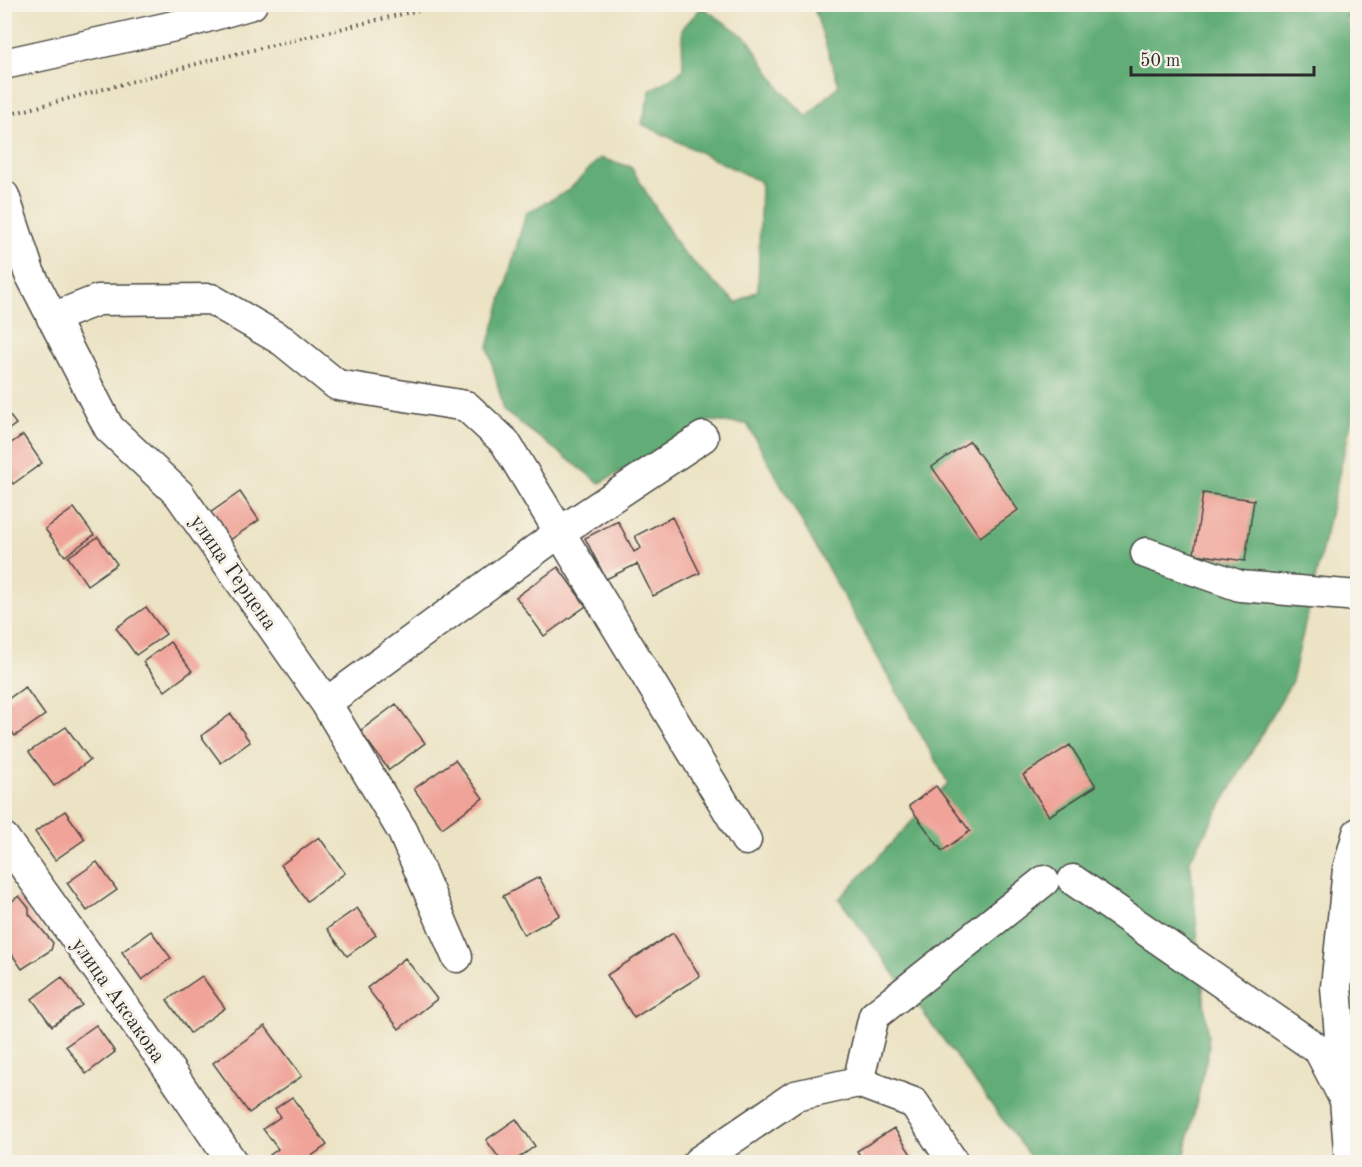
<svg xmlns="http://www.w3.org/2000/svg" width="1362" height="1167" font-family="'Old Standard TT',serif">
  <style>
    .forest { fill: #62ad77; stroke: #466c51; stroke-width: 1.5 }
    .building { fill: #f0a398 }
    .lines { fill: none; stroke-linecap: round; stroke-linejoin: round }
    .minor-casing { stroke: #484742; stroke-width: 33 }
    .path { stroke: #484742; stroke-width: 4; stroke-dasharray: 1.5 4.5; stroke-linecap: butt }
    .minor { stroke: #fff; stroke-width: 30 }
    .labels { text-anchor: middle; stroke-width: 6; stroke-linejoin: round; paint-order: stroke }
    .street-label { font-size: 21px; fill: #2b2b2b; stroke: #f7f3e8 }
  </style>
  <rect width="100%" height="100%" fill="#f7f3e8"/>
  <filter id="ink" filterUnits="userSpaceOnUse"><feTurbulence type="fractalNoise" baseFrequency=".0167" numOctaves="2"/><feDisplacementMap in="SourceGraphic" scale="12" xChannelSelector="R" yChannelSelector="G"/><feConvolveMatrix kernelMatrix="1 2 1 2 8 2 1 2 1" color-interpolation-filters="sRGB"/></filter>
  <filter id="wash" filterUnits="userSpaceOnUse"><feTurbulence type="fractalNoise" baseFrequency=".008" numOctaves="4" result="noise"/><feDisplacementMap in="SourceGraphic" scale="24" xChannelSelector="R" yChannelSelector="G"/><feGaussianBlur stdDeviation="1.35" result="paint"/><feColorMatrix in="noise" values="0 0 0 0 0 0 0 0 0 0 0 0 0 0 0 0 0 1.4 0 .05"/><feComposite in="paint" operator="in"/></filter>
  <g filter="url(#wash)">
    <rect width="100%" height="100%" fill="#ece3c4"/>
    <path class="forest" d="M813,5H1357V26L1345,15L1358,53L1357,396L1292,681L1190,860L1209,1048L1183,1162H1034L839,899L948,783L747,424L710,421L600,483L504,411L488,347L526,213L568,191L600,158L631,167L680,249L715,284L737,303L758,290L761,182L642,124L650,91L683,70L682,29L702,7L748,39L781,90L807,117L839,85Z"/>
    <g id="blocks">
      <path class="building" d="M4,408L16,424L4,433Z
        M23,435L42,463L13,484L4,472V448Z
        M970,441L1018,510L980,537L932,467Z
        M240,492L259,520L230,540L210,513Z
        M1203,493L1254,500L1245,561L1194,554Z
        M74,508L94,535L65,556L45,529Z
        M672,517L700,573L653,596L637,564L606,579L585,538L618,521L634,552L641,548L635,536Z
        M98,537L117,564L87,585L68,557Z
        M558,567L586,606L544,636L516,597Z
        M146,607L166,634L136,655L116,628Z
        M170,642L192,671L165,691L143,662Z
        M25,687L45,715L15,736L4,721V702Z
        M396,704L425,743L389,770L360,731Z
        M231,714L250,742L221,763L201,736Z
        M66,727L90,760L54,786L29,752Z
        M1070,745L1096,786L1049,816L1023,775Z
        M455,760L483,798L442,828L414,789Z
        M936,786L970,831L942,851L909,806Z
        M65,811L85,839L55,860L35,832Z
        M319,837L345,873L307,901L281,865Z
        M97,862L117,890L87,911L67,883Z
        M539,877L560,915L524,935L503,896Z
        M19,896L29,908V914L53,943L51,950L22,969L4,943V907Z
        M357,908L376,935L347,956L327,929Z
        M151,931L171,958L142,980L122,952Z
        M673,933L700,976L634,1018L607,975Z
        M405,958L437,999L399,1029L367,988Z
        M202,976L225,1008L190,1033L167,1000Z
        M62,977L82,1005L52,1026L32,999Z
        M96,1025L115,1052L86,1074L66,1046Z
        M265,1026L302,1076L249,1113L213,1063Z
        M292,1097L327,1145L303,1162H275L270,1155L278,1149L263,1129L280,1117L275,1109Z
        M516,1119L535,1146L513,1162H502L486,1140Z
        M894,1128L916,1162H864L857,1151Z"/>
    </g>
  </g>
  <g filter="url(#ink)">
    <use href="#blocks" fill-opacity="0" stroke="#484742" stroke-width="1.5"/>
    <g class="lines">
      <g class="minor-casing">
        <path id="minor" d="M4,64L179,25L252,4
          M4,196L29,272L109,428L179,494L326,703L403,832L457,957
          M52,318L98,300L211,299L283,341L337,385L466,406L505,442L746,840
          M1146,553L1240,586L1358,596
          M326,703L560,532L703,437
          M4,838L166,1065L232,1162
          M1073,880L1319,1050L1346,1102
          M858,1082L874,1016L1044,881
          M698,1162L795,1096L858,1082L914,1103L953,1162
          M1350,1162L1336,987L1348,869L1358,833"/>
      </g>
      <path class="path" d="M4,116L215,59L444,4"/>
      <use href="#minor" class="minor"/>
    </g>
  </g>
  <g class="labels">
    <g class="street-label">
      <text transform="translate(234 572) rotate(55)" y="7">улица Герцена</text>
      <text transform="translate(119 1000) rotate(55)" y="7">улица Аксакова</text>
    </g>
  </g>
  <rect width="1362" height="1167" fill="none" stroke="#f7f3e8" stroke-width="24"/>
  <path d="M1131 66v9h183v-9" fill="none" stroke="#2b2b2b" stroke-width="3"/>
  <text x="1140" y="66" font-size="18" fill="#2b2b2b" stroke="#f7f3e8" stroke-width="4.5" paint-order="stroke">50 m</text>
</svg>
